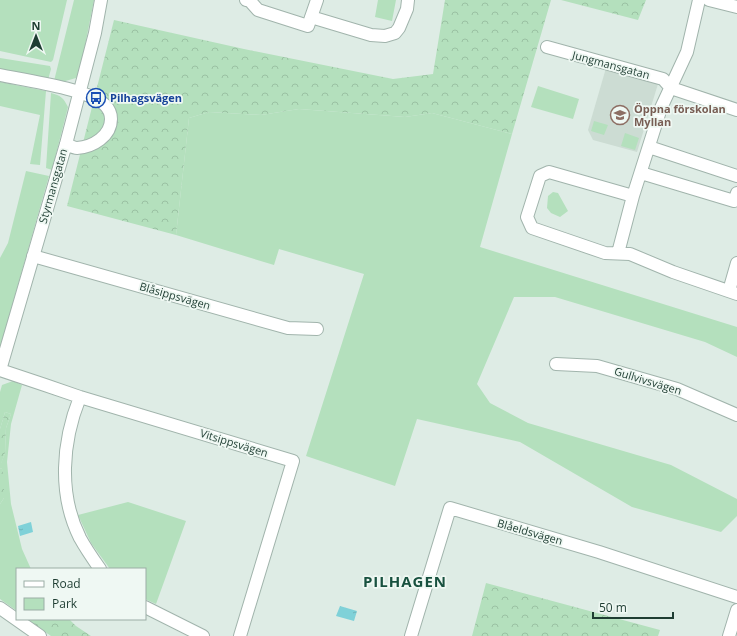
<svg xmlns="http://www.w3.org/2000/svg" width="737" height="636" font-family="'Open Sans',sans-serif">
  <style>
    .built { fill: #ccdcd3 }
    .green { fill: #b4e0bd }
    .forest { fill: url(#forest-crowns) }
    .water { fill: url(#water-ripples) }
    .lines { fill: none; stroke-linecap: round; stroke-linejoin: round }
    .minor-casing { stroke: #a1b4ac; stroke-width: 14 }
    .minor { stroke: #fff; stroke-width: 12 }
    .labels { text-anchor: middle; stroke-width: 3.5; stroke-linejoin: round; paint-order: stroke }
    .street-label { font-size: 11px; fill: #1e3d32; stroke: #eff8f3 }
    .transit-label { font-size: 11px; font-weight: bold; fill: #164399; stroke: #eff8f3; text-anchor: start }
    .education-label { font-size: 11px; font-weight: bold; fill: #785e54; stroke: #eff8f3; text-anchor: start }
    .district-label { font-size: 15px; font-weight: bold; letter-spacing: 1px; fill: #18513f; stroke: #eff8f3 }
  </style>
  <defs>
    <pattern id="forest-crowns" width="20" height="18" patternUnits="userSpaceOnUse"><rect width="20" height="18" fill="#b4e0bd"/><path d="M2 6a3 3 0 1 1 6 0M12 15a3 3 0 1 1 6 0" fill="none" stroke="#9ac1a3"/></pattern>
    <pattern id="water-ripples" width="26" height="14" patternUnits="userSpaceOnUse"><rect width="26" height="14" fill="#7fd1d8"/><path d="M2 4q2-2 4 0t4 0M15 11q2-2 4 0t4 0" fill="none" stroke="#6db4ba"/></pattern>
  </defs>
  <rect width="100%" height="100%" fill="#deece5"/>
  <path class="built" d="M606,68L658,84L637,152L593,140L588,130Z"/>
  <path class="green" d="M0,0H67L53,60L51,62L0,51Z
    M74,0H94L80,71L76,78L62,82L54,81Z
    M378,0H396L392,21L375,17Z
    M0,58L50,66L51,69L48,80L0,70Z
    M0,82L46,91L40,165L30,164L40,115L0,106Z
    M538,86L579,99L573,119L531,107Z
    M51,93C61,96 63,97 68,107L52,170L46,168Z
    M299,109L405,117L432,113L512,134L480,247L737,327V357L705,342L555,297H514L477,384L490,403L528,423L671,465L737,499V516L721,532L632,507L520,442L417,419L395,486L306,456L364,274L279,249L274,265L176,235L189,118L209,112L261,115Z
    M594,121L608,125L604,135L591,131Z
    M625,133L639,138L635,150L621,146Z
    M26,171L49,176L0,348V258L8,243Z
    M553,192L558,193L568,211L560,217L551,213L547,208L548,196Z
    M13,381L22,385L11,424L7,462L11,504L22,549L31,569H17V611L0,599V504L4,498L2,469L0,468V463H1L5,453L6,428L11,414L5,412L0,429V392L2,385Z
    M128,502L186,521L156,604L145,599V569H110L91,543L78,515Z"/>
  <path class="forest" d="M445,0H551L512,134L432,113L405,117L299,109L261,115L209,112L189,118L176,235L67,206L114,20L244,49L393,79L433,74Z
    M561,0H646L638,20Z
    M5,412L11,414L6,428L5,453L1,464L0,463V429Z
    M0,468L2,469L4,478V498L0,504Z
    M486,583L660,630L658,636H472Z
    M31,619H69L76,626L91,636H51L30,621Z"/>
  <path class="water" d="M31,522L33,532L20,536L18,526Z
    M340,606L357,611L354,621L336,616Z"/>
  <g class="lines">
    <g class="minor-casing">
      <path id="minor" d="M246,0L250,1L258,10L308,26L317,0
        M709,0L737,7
        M311,17L371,35L385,36L395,33L399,28L407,9L408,0
        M547,47L663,79L671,88L737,110
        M0,75C24,80 89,89 105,105C109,109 111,114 111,119C111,136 93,147 77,148C73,148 69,145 66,144
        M649,147L737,176
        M641,173L734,201L737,193
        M633,196L549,172L540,176L527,217L532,228L605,253L630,254L673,272L737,294
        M618,253L633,196L661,108L687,52L699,0
        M33,256L288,328L317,329
        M729,291L737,263
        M556,364L597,366L677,389L737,415
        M0,370L45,385L80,397L293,461L240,636
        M0,370L66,144L95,33L101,0
        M80,397C62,442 58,494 80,538C86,549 93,559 100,569
        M145,607L203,636
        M0,608L40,636
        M411,636L450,508L599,552L737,597
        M729,636L737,610"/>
    </g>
    <use href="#minor" class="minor"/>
  </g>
  <defs>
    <g id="bus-ring" transform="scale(1)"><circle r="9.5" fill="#eff8f3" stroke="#1a4fb4" stroke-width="1.5"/><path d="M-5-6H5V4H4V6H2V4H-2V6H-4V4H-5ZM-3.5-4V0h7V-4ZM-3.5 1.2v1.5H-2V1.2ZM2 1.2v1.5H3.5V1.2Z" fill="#1a4fb4"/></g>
    <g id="school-ring" transform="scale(1)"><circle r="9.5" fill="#eff8f3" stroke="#8d6e63" stroke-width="1.5"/><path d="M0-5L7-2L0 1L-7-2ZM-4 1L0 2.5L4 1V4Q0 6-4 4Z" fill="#8d6e63"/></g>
  </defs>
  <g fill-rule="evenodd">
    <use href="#bus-ring" x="96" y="98"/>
    <use href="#school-ring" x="620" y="115"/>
  </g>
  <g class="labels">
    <g class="street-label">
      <text transform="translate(611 65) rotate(15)" y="4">Jungmansgatan</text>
      <text transform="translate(53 186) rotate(-74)" y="4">Styrmansgatan</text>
      <text transform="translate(175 296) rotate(16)" y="4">Blåsippsvägen</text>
      <text transform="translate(648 381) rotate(17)" y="4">Gullvivsvägen</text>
      <text transform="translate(234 443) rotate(17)" y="4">Vitsippsvägen</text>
      <text transform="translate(530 532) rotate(16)" y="4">Blåeldsvägen</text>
    </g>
    <g class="transit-label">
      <text x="110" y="102">Pilhagsvägen</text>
    </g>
    <g class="education-label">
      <text x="634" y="113">Öppna förskolan<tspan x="634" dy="13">Myllan</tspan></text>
    </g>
    <g class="district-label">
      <text x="405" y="587">PILHAGEN</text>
    </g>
  </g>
  <rect x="16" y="568" width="130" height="52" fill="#eff8f3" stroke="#9bada6"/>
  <rect x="24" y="581" width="20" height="6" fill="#ffffff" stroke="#9bada6"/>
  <text x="52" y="588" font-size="12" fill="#1e3d32">Road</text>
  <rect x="24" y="598" width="20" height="12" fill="#b4e0bd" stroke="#9bada6"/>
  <text x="52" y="608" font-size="12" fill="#1e3d32">Park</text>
  <g transform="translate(36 36)" stroke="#eff8f3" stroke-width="3" paint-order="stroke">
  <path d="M0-3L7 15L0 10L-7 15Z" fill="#1e3d32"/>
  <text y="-6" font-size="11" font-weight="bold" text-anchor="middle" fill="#1e3d32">N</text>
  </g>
  <path d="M593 612v6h80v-6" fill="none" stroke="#1e3d32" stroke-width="2"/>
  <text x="599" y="612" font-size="12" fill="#1e3d32" stroke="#eff8f3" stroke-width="3" paint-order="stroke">50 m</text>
</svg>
